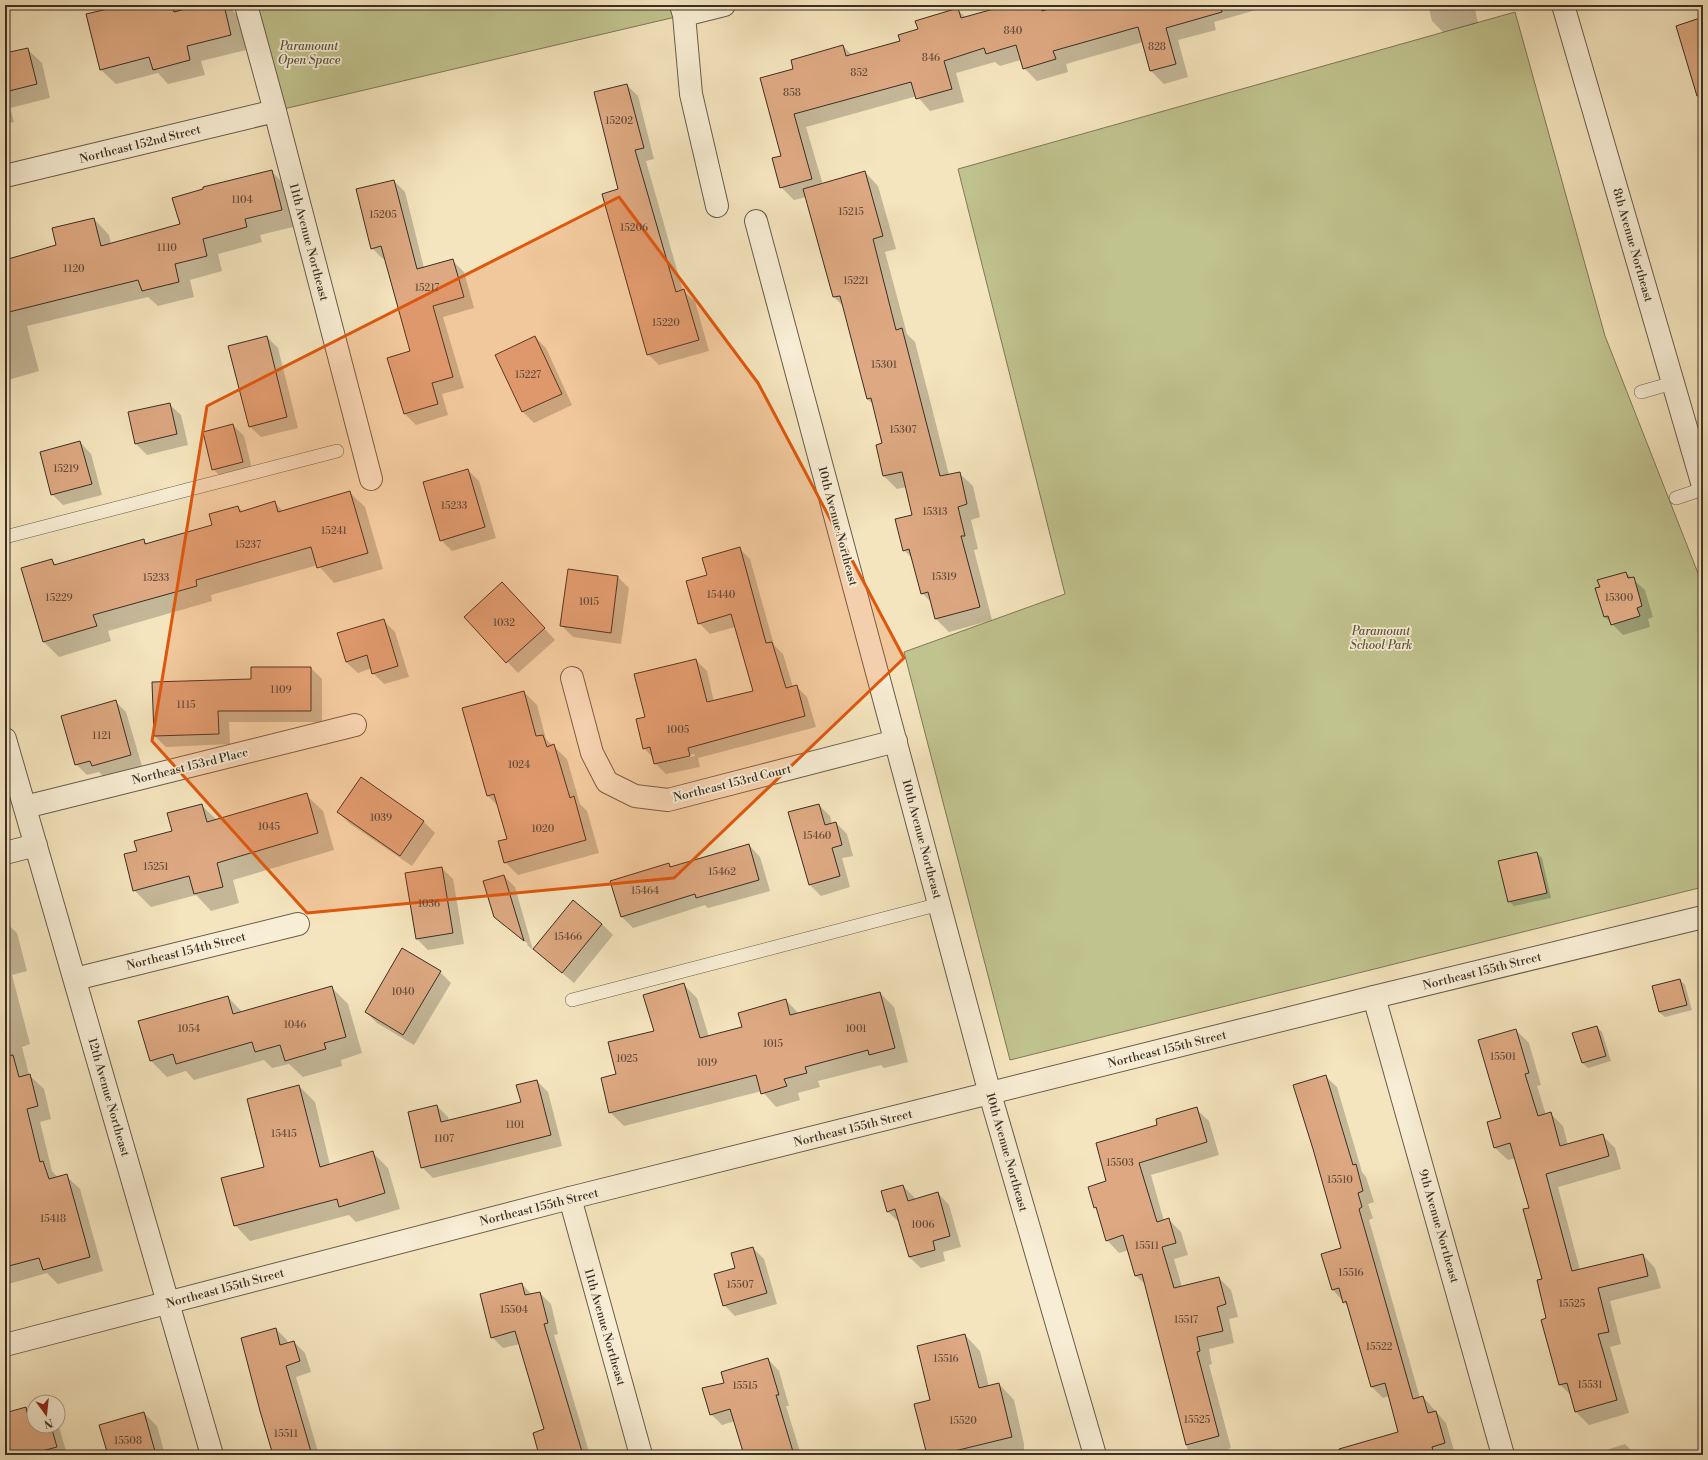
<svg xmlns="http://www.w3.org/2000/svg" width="1708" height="1460" font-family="'Libre Bodoni',serif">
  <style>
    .green { fill: #c0c38e; stroke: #7e785a }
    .shadow { fill: #0003; fill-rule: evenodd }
    .building { fill: #dea982; stroke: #3b2e25 }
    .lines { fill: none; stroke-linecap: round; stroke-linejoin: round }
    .service-casing { stroke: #6a5c4b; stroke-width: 14 }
    .minor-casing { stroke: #6a5c4b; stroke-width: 24 }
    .tertiary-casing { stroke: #6a5c4b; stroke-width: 24 }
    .service { stroke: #f8eed5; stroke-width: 13 }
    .minor { stroke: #f8eed5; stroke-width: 22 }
    .tertiary { stroke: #f8eed5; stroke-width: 22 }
    .marked { fill: #df570d; fill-opacity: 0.2; stroke: #df570d; stroke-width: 3; stroke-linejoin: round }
    .labels { text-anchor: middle; stroke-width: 3.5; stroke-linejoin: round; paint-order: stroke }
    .number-label { font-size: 10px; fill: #644d3c }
    .park-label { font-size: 12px; font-style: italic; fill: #5c533f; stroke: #f8eed5 }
    .street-label { font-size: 12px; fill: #3b2e25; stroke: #f8eed5 }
  </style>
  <rect width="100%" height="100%" fill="#f5e5be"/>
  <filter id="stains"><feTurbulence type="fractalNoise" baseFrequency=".005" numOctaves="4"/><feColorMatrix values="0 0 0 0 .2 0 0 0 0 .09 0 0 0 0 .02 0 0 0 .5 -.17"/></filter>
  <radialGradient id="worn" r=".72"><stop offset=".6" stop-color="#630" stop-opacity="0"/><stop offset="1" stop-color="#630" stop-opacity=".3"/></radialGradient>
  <path class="green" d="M246,5H681L684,15L275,111Z
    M1515,12L1605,336L1703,586V887L1010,1060L904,652L1065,594L958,169Z"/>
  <path class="shadow" d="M129,5H183L184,10L204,5H227L237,15L246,50L201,61L205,75L168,84L158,73L116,84L100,69Z
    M1011,5H1045L1050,10L1068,5H1274L1214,22L1216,30L1178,40L1188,77L1164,84L1151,71L1143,42L1066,64L1068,72L1037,81L1024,68L1021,60L1000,66L995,62L956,73L964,102L930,111L917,96L806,127L823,185L865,172L878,186L896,249L885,252L907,334L915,342L949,475L959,473L973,486L980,517L971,520L978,549L974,550L992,620L949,632L936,619L933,604L922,593L913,559L904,550L913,515L907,487L897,489L884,476L877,446L883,444L874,405L867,399L844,307L834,297L807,197L794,200L781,187L782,157L795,70L843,46L852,55L901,42L919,30L958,10L966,18Z
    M1428,5H1474L1478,23L1443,32L1432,21Z
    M27,49L42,63L50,98L10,108L14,122L5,124V54Z
    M627,85L638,96L654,159L646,161L683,291L695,301L709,351L659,365L648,354L620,190Z
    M271,171L287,187L297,226L260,235L262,242L218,254L222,271L190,280L194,297L158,306L148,297L27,326L39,371L5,381V260L58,245L94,219L109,235L111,244L181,225Z
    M394,181L405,192L424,268L453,261L464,272L474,308L443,317L464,388L442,394L448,415L416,425L405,414L412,352L386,259H383L372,248Z
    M267,337L278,348L298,428L261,437L249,426Z
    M535,337L546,348L572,405L534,423L523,412L497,355Z
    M169,404L181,415L188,445L147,455L136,444Z
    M233,425L244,436L253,473L224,480L213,469Z
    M80,442L91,454L102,495L63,505L52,494Z
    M468,470L479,481L496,538L452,551L441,540Z
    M349,492L365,507L383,569L334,583L318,565L211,595L212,601L108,631L111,641L59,657L43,641L52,560L57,566L144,541L148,545L213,525L238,507L243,512L275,503L283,511Z
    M739,548L750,559L774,645L783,654L793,687L796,686L807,697L816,727L698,758L700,767L666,774L655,763L654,759L644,748L646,718L696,660L707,671L714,702L754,692L735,627L710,634L699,623L708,576ZM694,754L695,756L661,763V761Z
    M1626,573L1645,590L1653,617L1648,619L1650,627L1623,635L1605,617Z
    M618,577L629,588L621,644L573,637L562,626Z
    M513,594L555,640L518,673L466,617Z
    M384,621L395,632L409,677L384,684L373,673L372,668L358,673L346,662Z
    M311,668L322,679V722H229L230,744L166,747L155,736L252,680Z
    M524,692L537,705L546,739L567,759L580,804L587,811L599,853L518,875L505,862L508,840L499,807L488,796L463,708Z
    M115,701L126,712L142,766L104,777L99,772L87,775L76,764Z
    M361,778L424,822L435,833L412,866L349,823L338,812Z
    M306,795L323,811L334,850L233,880L239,903L211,911L196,895L151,907L134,890L138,851L173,831L201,805L217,820Z
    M819,805L830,816L832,824L836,823L847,834L853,856L842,858L850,887L821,896L810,885L789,813Z
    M749,845L760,857L770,891L708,908L705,905L633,928L622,917L669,864L672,867Z
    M1537,853L1542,858L1551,898L1514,906L1509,901Z
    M442,868L453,879L464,944L428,950L417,939L406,874Z
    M504,876L515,887L533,950L527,945L528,944L504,924V926L495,917Z
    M5,922L17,933L27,971L12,975L30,1044L22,1047L29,1075L44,1089L51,1119L40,1122L52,1171L58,1178L66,1176L80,1189L103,1271L58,1284L47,1273L5,1285Z
    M602,924L613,935L574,983L534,949Z
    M440,972L451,983L414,1045L377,1023L366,1012Z
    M1680,980L1685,985L1692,1010L1665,1017L1659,1012L1653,987Z
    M683,984L697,998L709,1037L743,1028L786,1000L799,1014L880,993L894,1007L908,1062L884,1068L881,1065L818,1081L820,1087L798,1093L800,1100L776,1107L762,1091L624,1126L610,1112L617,1075L655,1032Z
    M331,987L348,1004L362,1053L341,1060L342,1066L303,1077L289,1064L272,1068L264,1060L194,1080L186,1071L167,1077L150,1060L228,997L243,1013Z
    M1597,1027L1602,1032L1611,1061L1588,1068L1583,1063Z
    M1516,1030L1529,1043L1541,1085L1537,1086L1546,1115L1550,1113L1563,1126L1568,1145L1602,1135L1615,1148L1621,1169L1558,1187L1580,1270L1643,1255L1655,1268L1661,1288L1610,1301L1621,1344L1610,1347L1629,1413L1589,1425L1576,1412L1572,1396L1560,1385L1548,1319L1543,1280L1530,1208L1516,1158L1508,1160L1495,1148L1488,1123L1502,1119Z
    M1325,1076L1337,1087L1362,1172L1366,1177L1374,1202L1368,1204L1373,1218L1369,1220L1420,1398L1423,1397L1446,1423L1455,1454L1383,1455L1400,1432L1389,1396L1383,1398L1372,1387L1349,1308L1333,1290L1342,1249Z
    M537,1081L548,1092L562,1146L433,1178L422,1167L437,1106L448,1117L449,1121L522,1103Z
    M299,1086L315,1102L330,1165L372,1152L388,1168L400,1209L356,1222L349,1215L250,1241L235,1225L265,1168Z
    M1196,1109L1209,1121L1219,1155L1151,1175L1164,1221L1168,1219L1181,1232L1188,1255L1174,1259L1182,1287L1219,1278L1231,1290L1238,1317L1229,1319L1234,1343L1209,1349L1212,1364L1209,1365L1231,1448L1228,1449L1230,1455H1189L1145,1284L1136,1276L1129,1250L1119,1253L1107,1240L1089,1187L1108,1182L1159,1126Z
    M903,1186L914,1197L915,1200L938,1193L949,1205L961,1247L943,1252L945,1261L921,1268L909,1257L899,1222L887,1211Z
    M753,1248L764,1259L777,1304L735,1316L724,1305L737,1269Z
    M522,1284L532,1295L540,1293L551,1304L558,1334L554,1335L590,1455H540L545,1430L520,1344L503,1348L492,1337Z
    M276,1329L287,1340L288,1344L294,1342L305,1353L311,1372L296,1377L319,1455H274Z
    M965,1335L980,1351L989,1387L999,1384L1014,1400L1024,1444V1453L1014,1455H928L932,1401Z
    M768,1359L779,1371L789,1406H786L801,1455H745L735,1421L722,1425L711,1414L725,1383Z
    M25,1408L31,1414L34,1413V1426H58V1423L67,1455H9L5,1440V1414Z
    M144,1413L157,1426L165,1455H109Z
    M1625,1444L1636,1455H1594V1454Z"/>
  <path class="building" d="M125,5H172L174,12L200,5H224L231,35L187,46L190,60L153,70L149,57L100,70L86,14Z
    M1008,5H1040L1042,11L1064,5H1221L1222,12L1166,28L1176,64L1150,71L1138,27L1053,51L1056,59L1023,69L1016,45L986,54L984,48L944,61L952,89L916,99L911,82L794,114L812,179L780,188L772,158L781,156L760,78L793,69L791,60L843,45L846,56L900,41L898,35L918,29L915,21L958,8L961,18Z
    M1703,17V96H1697L1676,26Z
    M28,48L37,84L5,92V53Z
    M627,84L644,148L635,150L676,292L684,289L699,340L647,355L602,194L618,189L594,92Z
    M272,170L282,210L245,219L247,227L203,239L207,256L175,264L179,282L142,291L138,280L5,313V260L56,245L52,228L94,218L101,246L180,224L172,198L203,189V187Z
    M865,171L883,236L873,239L896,330L902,328L940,476L960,472L967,504L958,507L965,536H961L980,607L935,619L928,592L921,594L909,549L903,551L895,519L912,515L902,472L883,476L876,445L882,443L871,398L867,399L840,296L833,297L803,189Z
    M394,180L417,269L453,259L464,297L433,306L453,377L432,383L438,404L404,414L387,358L410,351L381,246L371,249L356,189Z
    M267,336L287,417L249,427L228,346Z
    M535,336L562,394L522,412L495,355Z
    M170,403L177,434L135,444L128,412Z
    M233,424L243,462L212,470L203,432Z
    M80,441L92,484L51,495L40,452Z
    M468,469L485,527L440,541L423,482Z
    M350,491L368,553L317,568L311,547L196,580L197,586L93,615L97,626L43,642L21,568L52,559L54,565L144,539L145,544L212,525L209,514L238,506L240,512L275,501L278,512Z
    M740,547L766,643L772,642L786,688L797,685L805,716L688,748L690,756L654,764L650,747L643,749L636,719L645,717L634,674L696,659L707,702L753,691L731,614L698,624L686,581L707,575L702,558Z
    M568,569L618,576L611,633L560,626Z
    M1626,572L1628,578L1634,577L1642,606L1637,608L1640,616L1611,625L1608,616L1604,617L1595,588L1600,587L1597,580Z
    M502,582L545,628L506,663L464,617Z
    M384,619L398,666L372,674L367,655L346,662L337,633Z
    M251,667H311V711H218L219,734L154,736L152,682L251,679Z
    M524,691L536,736L543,735L547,747L554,744L570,798L574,796L586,840L504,863L498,841L507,839L494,794L487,796L462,708Z
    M116,700L131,755L92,766L90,761L75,765L61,716Z
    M361,777L424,821L400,856L337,812Z
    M307,793L318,833L217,863L223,887L194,894L189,876L133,891L124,854L137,851L134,841L172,831L167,813L202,804L207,822Z
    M819,804L825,825L836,822L842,845L832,848L840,876L809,885L788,812Z
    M749,844L759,880L696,898L695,894L621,917L610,881L669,863L670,867Z
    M1537,852L1547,893L1508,902L1498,861Z
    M442,867L453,933L416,939L405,873Z
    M504,875L524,941L494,917L483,881Z
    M573,900L602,924L562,973L533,949Z
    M402,948L441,971L403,1035L365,1012Z
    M1680,979L1687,1005L1659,1012L1652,986Z
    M684,983L700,1038L742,1027L738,1013L786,999L790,1015L880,992L895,1048L869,1055L868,1050L805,1067L807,1073L784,1079L787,1086L761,1094L756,1075L609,1113L601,1078L616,1074L608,1042L654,1031L643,995Z
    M332,986L346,1037L324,1043L326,1049L285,1061L280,1045L255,1052L252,1042L176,1064L173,1054L150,1061L138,1021L228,996L233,1014Z
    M1597,1026L1606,1056L1582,1063L1572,1033Z
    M1516,1029L1529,1073L1525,1074L1538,1116L1551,1112L1560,1146L1603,1134L1609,1156L1546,1174L1572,1271L1643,1254L1648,1276L1598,1288L1609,1332L1598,1334L1617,1400L1575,1412L1567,1383L1559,1385L1541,1320L1546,1318L1537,1280L1542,1279L1523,1209L1529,1208L1510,1143L1494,1148L1487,1122L1501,1118L1478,1040Z
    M13,1055L19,1077L30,1074L38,1106L27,1109L40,1162L43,1161L49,1179L67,1174L90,1257L43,1270L39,1258L5,1267V1056Z
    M1326,1075L1353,1165L1356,1164L1363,1191L1358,1193L1362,1207L1359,1209L1413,1399L1423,1396L1428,1413L1436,1411L1445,1443L1432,1447L1434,1455H1340L1339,1449L1398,1432L1385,1383L1371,1387L1346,1301L1343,1303L1339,1288L1332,1290L1321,1254L1341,1248L1313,1149L1293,1085Z
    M537,1080L551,1135L421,1168L408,1112L437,1105L441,1122L490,1110L521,1102L516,1085Z
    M299,1085L320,1167L373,1151L385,1193L339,1207L337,1199L234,1226L221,1178L264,1167L247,1099Z
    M1197,1107L1207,1142L1139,1163L1157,1222L1169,1218L1176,1243L1162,1247L1174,1288L1219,1277L1226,1304L1217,1307L1223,1331L1197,1337L1200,1351L1197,1352L1219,1436L1186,1445L1142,1274L1135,1276L1123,1235L1106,1241L1096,1207L1094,1208L1088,1187L1106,1181L1096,1143L1157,1125L1156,1119Z
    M903,1185L908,1201L938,1192L950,1236L933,1241L935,1250L909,1257L895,1209L887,1212L881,1191Z
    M753,1247L767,1293L723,1306L714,1274L735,1268L731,1253Z
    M522,1283L525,1295L540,1292L548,1323L544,1324L583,1455H539L533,1433L544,1429L515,1331L491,1338L480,1294Z
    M276,1328L280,1345L294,1341L300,1361L286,1366L312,1455H273L260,1411L241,1338Z
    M965,1334L979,1388L999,1383L1012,1437L938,1455H927L914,1404L930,1400L917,1346Z
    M768,1358L779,1395H776L794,1455H744L730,1409L710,1415L702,1388L724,1383L721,1372Z
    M26,1407L27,1413L34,1412V1426H51L57,1447L27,1455H8L5,1444V1413Z
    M144,1412L156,1455H108L99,1425Z"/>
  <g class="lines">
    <g class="service-casing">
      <path id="service" d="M1641,392L1673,383
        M1676,498L1703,489
        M5,537L337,451
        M572,1000L940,904"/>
    </g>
    <g class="minor-casing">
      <path id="minor" d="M246,5L275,111L371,479
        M681,5L684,15L691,94L717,206
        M1563,5L1703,486
        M684,15L724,5
        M5,176L275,111
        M756,221L990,1094L1095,1455
        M572,678L592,753L607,782L635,796L668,800L896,741
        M5,739L212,1455
        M25,807L355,725
        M5,853L36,845
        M75,979L298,924
        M1374,997L1503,1455
        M570,1198L641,1455"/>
    </g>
    <g class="tertiary-casing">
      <path id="tertiary" d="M5,1345L570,1198L1374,997L1703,917"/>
    </g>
    <use href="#service" class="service"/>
    <use href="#minor" class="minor"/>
    <use href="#tertiary" class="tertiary"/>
  </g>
  <path class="marked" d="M619,197L758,383L904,658L674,878L307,913L152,741L207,406Z"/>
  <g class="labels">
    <g class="number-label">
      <text x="1013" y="34">840</text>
      <text x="1157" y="50">828</text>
      <text x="931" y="61">846</text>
      <text x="859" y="76">852</text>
      <text x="792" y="96">858</text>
      <text x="619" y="124">15202</text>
      <text x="242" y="203">1104</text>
      <text x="851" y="215">15215</text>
      <text x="383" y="218">15205</text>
      <text x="634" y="231">15206</text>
      <text x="167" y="251">1110</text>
      <text x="74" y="272">1120</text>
      <text x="856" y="284">15221</text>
      <text x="427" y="291">15217</text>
      <text x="666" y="326">15220</text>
      <text x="884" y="368">15301</text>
      <text x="528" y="378">15227</text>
      <text x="903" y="433">15307</text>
      <text x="66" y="472">15219</text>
      <text x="454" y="509">15233</text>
      <text x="935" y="515">15313</text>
      <text x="334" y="534">15241</text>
      <text x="248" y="548">15237</text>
      <text x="944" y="580">15319</text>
      <text x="156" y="581">15233</text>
      <text x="721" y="598">15440</text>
      <text x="59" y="601">15229</text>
      <text x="1619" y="601">15300</text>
      <text x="589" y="605">1015</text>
      <text x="504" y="626">1032</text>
      <text x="281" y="693">1109</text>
      <text x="186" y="708">1115</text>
      <text x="678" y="733">1005</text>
      <text x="102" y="739">1121</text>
      <text x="519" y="768">1024</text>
      <text x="381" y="821">1039</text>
      <text x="269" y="830">1045</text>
      <text x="543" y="832">1020</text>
      <text x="817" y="839">15460</text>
      <text x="156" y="870">15251</text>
      <text x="722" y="875">15462</text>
      <text x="645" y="894">15464</text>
      <text x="429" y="907">1036</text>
      <text x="568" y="940">15466</text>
      <text x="403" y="995">1040</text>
      <text x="295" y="1028">1046</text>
      <text x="189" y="1032">1054</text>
      <text x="856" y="1032">1001</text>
      <text x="773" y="1047">1015</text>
      <text x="1503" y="1060">15501</text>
      <text x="627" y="1062">1025</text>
      <text x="707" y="1066">1019</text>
      <text x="515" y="1128">1101</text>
      <text x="284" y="1137">15415</text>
      <text x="444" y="1142">1107</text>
      <text x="1120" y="1166">15503</text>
      <text x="1340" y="1183">15510</text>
      <text x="53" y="1222">15418</text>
      <text x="923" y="1228">1006</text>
      <text x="1147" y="1249">15511</text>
      <text x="1351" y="1276">15516</text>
      <text x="740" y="1288">15507</text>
      <text x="1572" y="1307">15525</text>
      <text x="514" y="1313">15504</text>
      <text x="1186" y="1323">15517</text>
      <text x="1379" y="1350">15522</text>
      <text x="946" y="1362">15516</text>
      <text x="1590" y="1388">15531</text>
      <text x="745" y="1389">15515</text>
      <text x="1197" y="1423">15525</text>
      <text x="963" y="1424">15520</text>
      <text x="286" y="1437">15511</text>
      <text x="128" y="1444">15508</text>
    </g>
    <g class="park-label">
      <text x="309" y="50">Paramount<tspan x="309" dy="14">Open Space</tspan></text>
      <text x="1381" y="635">Paramount<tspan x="1381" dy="14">School Park</tspan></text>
    </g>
    <g class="street-label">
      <text transform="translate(140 144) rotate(-14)" y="4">Northeast 152nd Street</text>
      <text transform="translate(309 242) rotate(75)" y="4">11th Avenue Northeast</text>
      <text transform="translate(1633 245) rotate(74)" y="4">8th Avenue Northeast</text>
      <text transform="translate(838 526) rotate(75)" y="4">10th Avenue Northeast</text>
      <text transform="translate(190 766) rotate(-14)" y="4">Northeast 153rd Place</text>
      <text transform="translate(732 783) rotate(-14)" y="4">Northeast 153rd Court</text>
      <text transform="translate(922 839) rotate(75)" y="4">10th Avenue Northeast</text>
      <text transform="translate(186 951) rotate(-14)" y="4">Northeast 154th Street</text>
      <text transform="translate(1482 971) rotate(-14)" y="4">Northeast 155th Street</text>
      <text transform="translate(1167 1049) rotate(-14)" y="4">Northeast 155th Street</text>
      <text transform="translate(109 1097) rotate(74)" y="4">12th Avenue Northeast</text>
      <text transform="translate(853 1128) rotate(-14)" y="4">Northeast 155th Street</text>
      <text transform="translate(1007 1152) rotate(74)" y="4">10th Avenue Northeast</text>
      <text transform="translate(539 1207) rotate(-14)" y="4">Northeast 155th Street</text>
      <text transform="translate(1439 1226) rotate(74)" y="4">9th Avenue Northeast</text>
      <text transform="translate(225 1288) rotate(-15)" y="4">Northeast 155th Street</text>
      <text transform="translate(605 1327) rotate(74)" y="4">11th Avenue Northeast</text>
    </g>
  </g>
  <rect width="1708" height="1460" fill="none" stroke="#f5e5be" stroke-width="20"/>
  <rect x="6" y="6" width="1696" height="1448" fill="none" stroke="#3b2e25" stroke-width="2"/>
  <rect x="10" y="10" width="1688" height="1440" fill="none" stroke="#3b2e25"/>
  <g transform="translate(46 1414) rotate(165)"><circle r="19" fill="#f8eed5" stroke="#aca18f"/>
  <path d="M0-3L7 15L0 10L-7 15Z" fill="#8f2418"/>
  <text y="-6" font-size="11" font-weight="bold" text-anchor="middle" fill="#3b2e25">N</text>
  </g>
  <rect width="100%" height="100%" filter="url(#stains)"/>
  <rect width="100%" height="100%" fill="url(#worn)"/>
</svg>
